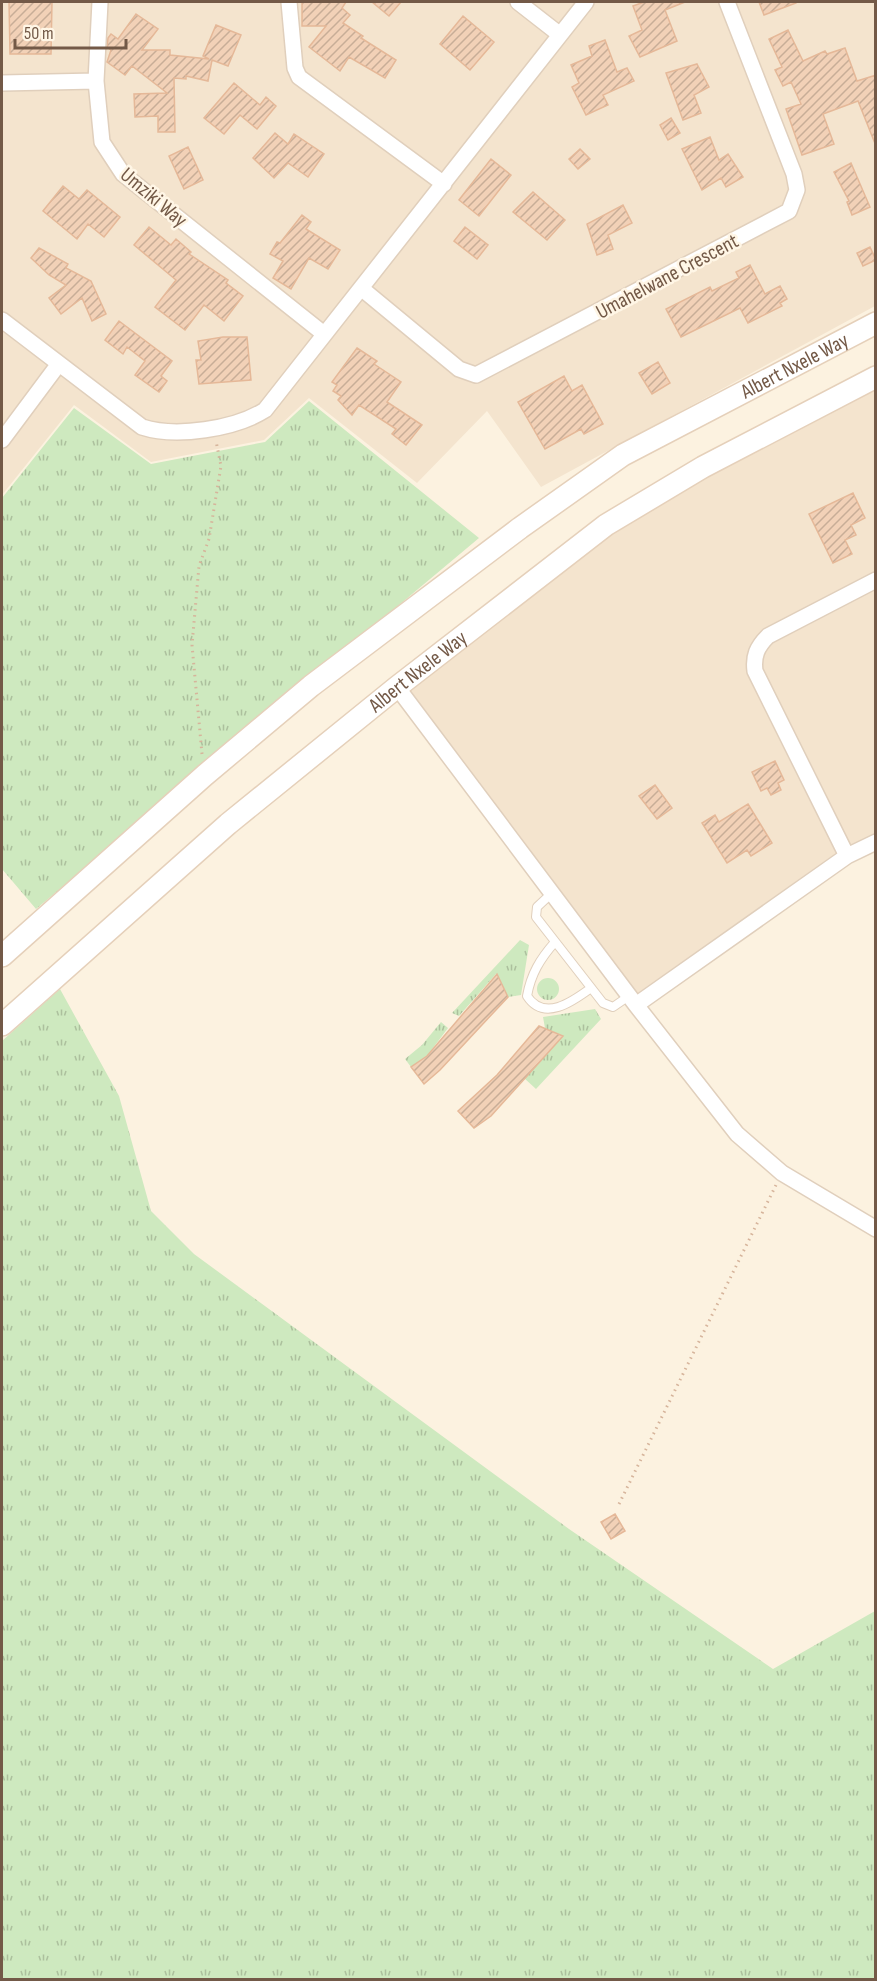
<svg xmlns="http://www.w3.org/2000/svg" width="877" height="1981" font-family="'Sofia Sans Condensed',sans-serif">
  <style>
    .residential { fill: #f4e4ce }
    .grass { fill: url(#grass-tufts) }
    .building { fill: url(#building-hatch); stroke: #e5b898; stroke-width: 1.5 }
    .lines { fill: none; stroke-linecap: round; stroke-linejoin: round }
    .service-casing { stroke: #e0cfbc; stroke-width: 10 }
    .minor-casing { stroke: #e0cfbc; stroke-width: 18 }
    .secondary-casing { stroke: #e5d0ba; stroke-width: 24 }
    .path { stroke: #d6b49b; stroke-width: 3; stroke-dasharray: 1.5 4.5; stroke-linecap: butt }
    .service { stroke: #fff; stroke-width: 8 }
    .minor { stroke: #fff; stroke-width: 15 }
    .secondary { stroke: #fff; stroke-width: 21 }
    .labels { text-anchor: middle; stroke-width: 5; stroke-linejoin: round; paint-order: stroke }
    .street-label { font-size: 21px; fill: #735947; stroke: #fff6e6 }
  </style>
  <defs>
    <pattern id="grass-tufts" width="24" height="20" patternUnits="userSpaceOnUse" patternTransform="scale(1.5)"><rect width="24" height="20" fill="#cee9bf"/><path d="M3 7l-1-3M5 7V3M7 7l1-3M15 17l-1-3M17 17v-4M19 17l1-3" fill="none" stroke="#acc09d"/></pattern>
    <pattern id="building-hatch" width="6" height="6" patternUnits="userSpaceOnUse" patternTransform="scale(1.5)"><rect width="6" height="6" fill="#f2d1b7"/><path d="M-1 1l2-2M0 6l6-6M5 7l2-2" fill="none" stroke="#c8ad97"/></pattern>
  </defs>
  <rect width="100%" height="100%" fill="#fcf2e0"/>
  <path class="residential" d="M2,2H875V306L541,487L487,411L417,483L309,398L264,440L151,462L74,405L2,495Z
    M875,385V836L637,998L406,688L661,498Z"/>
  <path class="grass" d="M309,401L479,538L36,909L2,869V498L74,408L151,464L265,442Z
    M520,940L529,945L521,995L508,997L496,974L459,1016L452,1013Z
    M537 989a11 11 0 1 1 22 0a11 11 0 1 1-22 0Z
    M60,989L119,1096L151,1211L194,1254L569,1529L773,1669L875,1611V1979H2V1041Z
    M595,1009L601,1019L536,1089L524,1078L562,1036L545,1028L543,1017Z
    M441,1022L448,1028L427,1056L411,1067L405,1059L422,1045Z"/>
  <path class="building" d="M9,2H52L51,54H10Z
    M302,2H346L342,8L350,15L343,23L363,36L361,38L396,60L385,78L349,57L340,71L309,47L326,26H302Z
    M372,2H401L389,16Z
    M644,2H685L665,10L677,41L640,57L629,36L642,30L633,6Z
    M759,2H796V3L764,15Z
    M136,14L158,29L142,50H170V55L209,59L203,56L216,25L241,35L228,66L212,60L208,81L186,76V79L174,78L175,132H158V116L135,117L134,94L167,93L132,66L125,75L107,62L111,50L107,47L108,38L111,34L118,39Z
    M463,16L494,42L470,70L440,44Z
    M788,30L803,61L825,51L827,54L845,48L857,81L876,75V146L858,101L823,114L834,144L802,155L786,109L801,104L791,82L783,86L775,70L782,67L769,39Z
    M605,40L617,72L627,68L634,81L603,95L608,105L586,115L572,87L579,83L571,65L592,56L589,46Z
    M697,64L709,87L694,95L701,113L683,120L666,73Z
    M234,83L260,105L266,97L276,106L257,129L240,115L224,134L204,118Z
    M671,118L680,133L668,140L660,125Z
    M275,133L288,144L294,134L324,154L308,177L288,163L274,178L253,158Z
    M710,137L719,160L728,154L743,177L726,187L721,178L702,190L682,149Z
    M188,147L203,180L184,189L169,156Z
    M580,149L590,159L578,169L569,159Z
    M491,159L511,175L479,216L459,200Z
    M851,163L870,207L852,215L847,202L849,201L834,172Z
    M63,186L79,199L87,190L120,217L104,237L88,224L77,239L43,211Z
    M533,192L565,220L547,240L513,212Z
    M623,205L632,223L608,235L613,249L597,255L587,224Z
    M302,215L311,222L306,229L340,250L328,269L309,258L291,289L273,278L283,261L270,254L277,242L280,243Z
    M149,227L171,245L176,239L191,252L189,254L228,280L226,283L243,296L224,321L204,305L185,330L155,307L176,280L134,245Z
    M465,227L488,245L477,259L454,241Z
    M870,247L876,260L863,266L857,253Z
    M39,248L68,264L66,268L91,281L106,314L92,321L82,298L61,314L49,298L66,285L49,275L31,258Z
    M750,265L765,294L780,286L787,299L780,303L782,306L748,323L740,308L681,337L666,309L710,287L712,291L739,278L736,272Z
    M119,321L172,361L161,376L167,381L159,392L135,375L145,361L127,347L123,354L105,340Z
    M223,337H247L251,380L199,384L196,360H201L198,341Z
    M357,348L377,361L374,364L401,382L387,402L422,425L406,445L392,434L396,429L359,405L352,415L338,400L341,396L333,391L337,385L332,382Z
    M658,362L670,383L652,394L639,373Z
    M564,376L572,391L582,385L603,424L584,434L581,429L545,449L518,402Z
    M853,493L865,518L851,525L856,535L845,540L852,554L833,563L809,514Z
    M775,761L784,780L778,783L781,790L771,795L767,788L761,791L752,772Z
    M655,785L672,808L657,819L639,796Z
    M748,804L772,843L751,856L747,850L727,863L702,823L715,815L719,822Z
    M497,974L508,997L440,1070L424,1084L411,1067L427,1056Z
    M539,1026L563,1036L491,1116L474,1128L458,1111L497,1075Z
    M615,1514L625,1531L611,1539L601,1522Z"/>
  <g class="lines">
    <g class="service-casing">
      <path id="service" d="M552,893L537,907L536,917L603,1003L613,1007L629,996
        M555,942C540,959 531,974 527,996C544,1022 572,1002 591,988"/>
    </g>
    <g class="minor-casing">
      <path id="minor" d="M100,2L96,81L102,142L123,174L324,334
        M289,2L295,68L299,77L444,184
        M518,2L559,34
        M2,83L96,81
        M361,288L459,369L476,375L789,211L797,190L794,174L727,2
        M2,320L142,427C176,438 235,429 265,410L586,2
        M2,440L58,365
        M397,687L636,1005L737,1134L782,1173L876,1229
        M847,856L755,671C753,656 757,647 768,636L876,580
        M636,1005L847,856L876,842"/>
    </g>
    <g class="secondary-casing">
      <g id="secondary">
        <path id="s1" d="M2,956L205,775L311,686L520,528L623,455L876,323"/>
        <path id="s2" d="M2,1025L228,824L397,687L606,525L703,467L876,377"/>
      </g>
    </g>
    <path class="path" d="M202,754L192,645L199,566L209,539L221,466L216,441
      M619,1504L776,1185"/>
    <use href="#service" class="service"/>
    <use href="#minor" class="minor"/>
    <use href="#secondary" class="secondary"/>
  </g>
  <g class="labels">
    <g class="street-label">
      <text transform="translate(154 197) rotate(40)" y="7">Umziki Way</text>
      <text transform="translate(667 276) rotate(-28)" y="7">Umahelwane Crescent</text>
      <text dy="7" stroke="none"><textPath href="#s1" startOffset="992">Albert Nxele Way</textPath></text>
      <text dy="7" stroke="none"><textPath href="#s2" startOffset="546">Albert Nxele Way</textPath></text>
    </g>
  </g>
  <rect width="877" height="1981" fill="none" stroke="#735947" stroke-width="6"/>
  <path d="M15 39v9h111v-9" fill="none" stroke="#735947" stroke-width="3"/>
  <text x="24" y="39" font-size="18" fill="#735947" stroke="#fff6e6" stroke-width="4.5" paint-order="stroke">50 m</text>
</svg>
